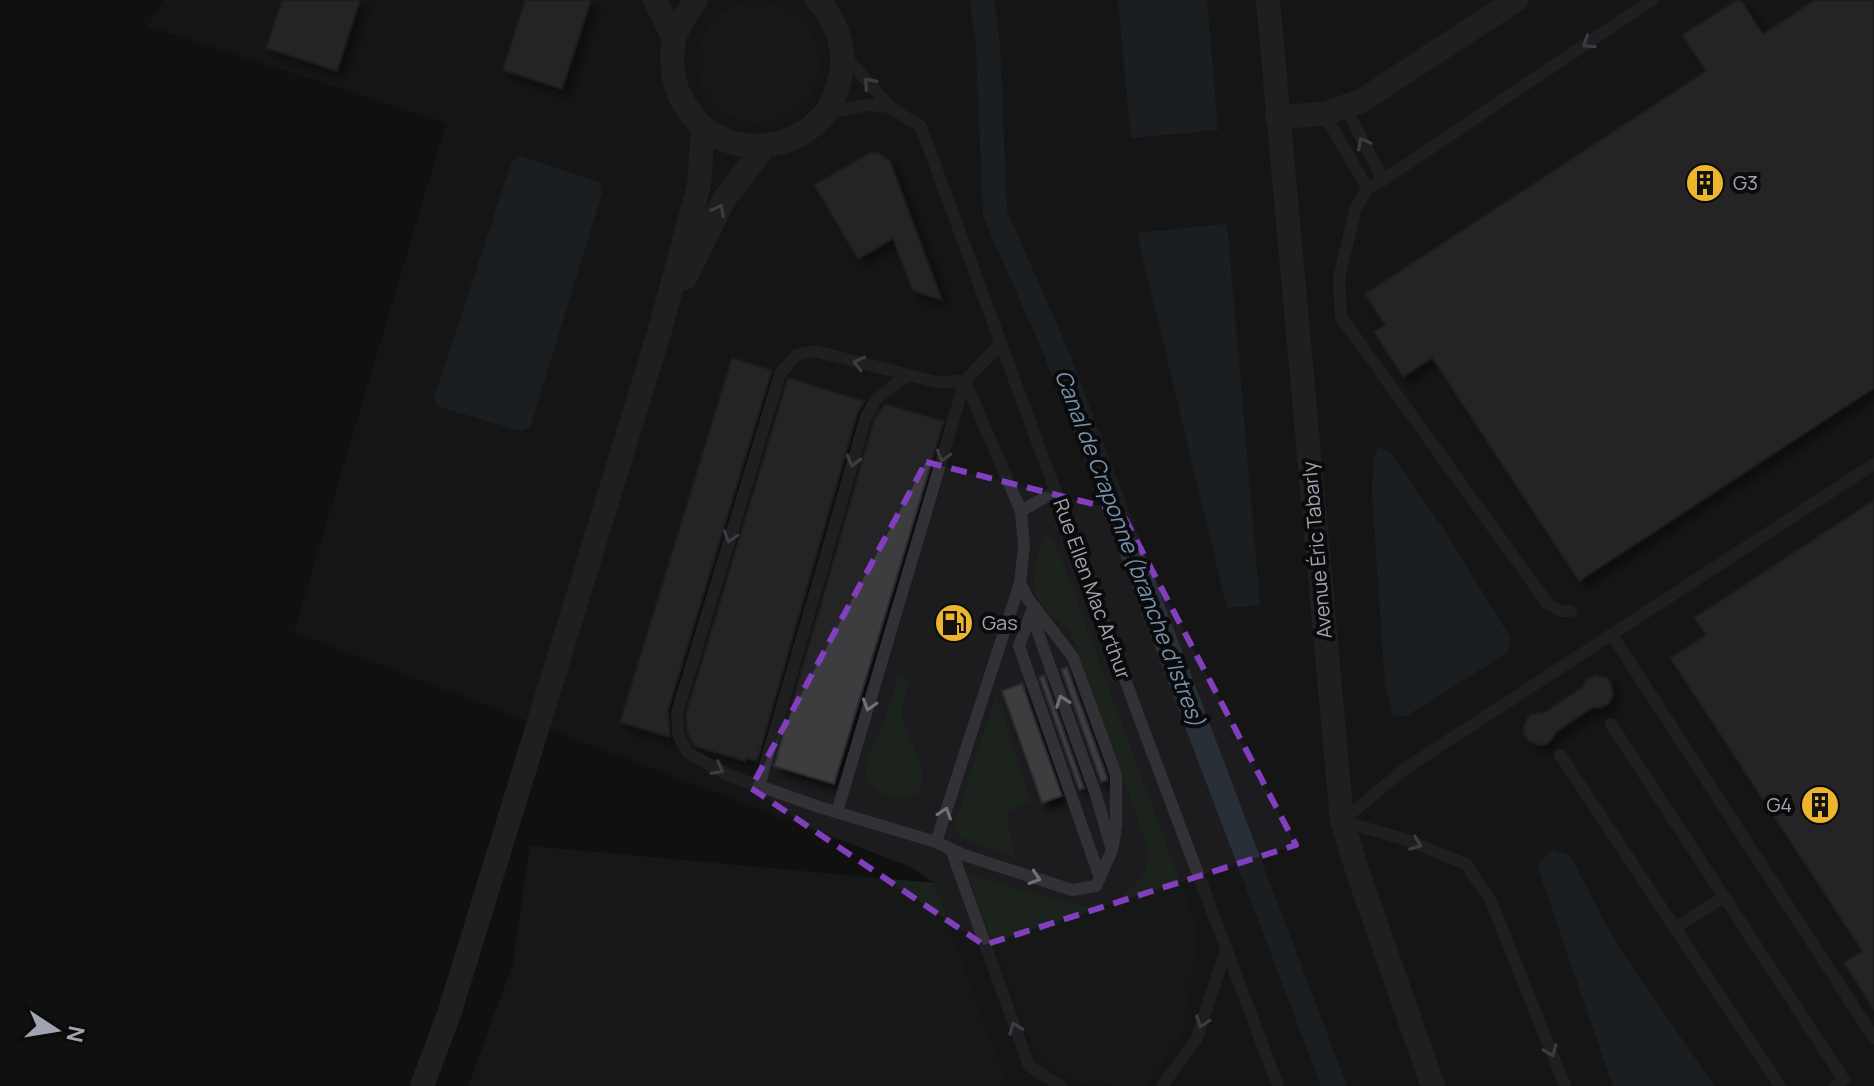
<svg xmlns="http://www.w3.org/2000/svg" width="1874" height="1086" font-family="Manrope,sans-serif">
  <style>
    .built { fill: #1c1c1e }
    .green { fill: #1c231d }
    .water { fill: #292f36 }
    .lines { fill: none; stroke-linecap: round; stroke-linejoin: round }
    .canal { stroke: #292f36; stroke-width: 24 }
    .building { fill: #3c3d41; stroke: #2a2a2d; stroke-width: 2; filter: url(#shadow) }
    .lane { stroke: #313136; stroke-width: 12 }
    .street { stroke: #313136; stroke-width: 24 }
    .oneway { stroke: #6f717a }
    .marked { fill: none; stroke: #813ebd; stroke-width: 6; stroke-dasharray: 16 10; stroke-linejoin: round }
    .labels { text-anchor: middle; stroke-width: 8; stroke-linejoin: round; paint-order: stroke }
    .poi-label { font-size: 20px; fill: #a1a5b2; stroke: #0b0b0c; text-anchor: start }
    .street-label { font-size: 20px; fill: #a1a5b2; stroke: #0b0b0c }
    .water-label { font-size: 22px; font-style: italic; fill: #7892ad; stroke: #0b0b0c }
  </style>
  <defs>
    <filter id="shadow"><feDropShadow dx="7" dy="7" stdDeviation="4" flood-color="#0009"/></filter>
  </defs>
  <rect width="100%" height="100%" fill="#101011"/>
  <path class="built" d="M163,0H1874V1086H1008L934,883L911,867L294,632L446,123L148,26Z"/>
  <path class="green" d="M697 62a61 61 0 1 1 122 0a61 61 0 1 1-122 0Z
    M1046,534L1054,540L1062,561L1194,920L1198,936L1183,1032L1146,1086H1113L1103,1083L1101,1086C1075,1086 1056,1073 1036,1057L968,875L1081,906L1108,908C1130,890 1147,882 1149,851L1072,635C1065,626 1056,620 1048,613C1026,591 1035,558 1046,534Z
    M899,675L910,680C907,691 901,705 902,716C905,738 925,759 922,781C917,811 874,799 867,775C866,771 867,760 868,756C871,747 878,738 881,728C888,711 893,693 899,675Z
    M997,696L1030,801L1006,813L1015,857L961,838L954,828L976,755Z
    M530,846L934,883L1008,1086H468L513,964Z"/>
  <path class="water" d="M1118,0H1207L1218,130L1131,138Z
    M520,156L600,183L602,193L530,427L521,431L440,407L434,399L512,161Z
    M1227,224L1260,605L1227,608L1137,233Z
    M1378,447L1389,451L1445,531L1511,639L1508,652L1406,716L1392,715L1385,682L1372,493L1373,459Z
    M1552,850L1570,856L1616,943L1714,1086H1613L1537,865Z"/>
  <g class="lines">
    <path class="canal" d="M982,0L988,47L995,214L1056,352L1334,1086"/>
  </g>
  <path class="building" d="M282,0H360L337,71L266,48Z
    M525,0H591L562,89L503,70Z
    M1737,0H1741L1763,34L1815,0H1874V388L1579,581L1432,358L1403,377L1374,332L1385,325L1365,294L1706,71L1682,35Z
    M877,152L890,161L942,300L913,291L893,239L858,259L814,185L870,153Z
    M732,358L772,370L668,710L670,737L620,722Z
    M788,378L864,401L857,414L757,761L746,758L745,761L694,746L687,732L686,714Z
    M885,404L944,421L834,784L774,766L874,420Z
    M1874,500V1010L1844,963L1862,951L1670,658L1706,635L1694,618Z
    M1067,667L1107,777V780L1101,782L1061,669Z
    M1044,675L1084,788L1079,790L1039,677Z
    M1596,675L1608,678L1611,683L1613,696L1608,704L1600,708L1593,707L1556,732L1553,738L1547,744L1540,745L1528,741L1524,735L1523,728L1528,717L1532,714L1545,712L1581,688L1586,680Z
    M1022,683L1062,796L1042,803L1002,691Z"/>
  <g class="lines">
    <path class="lane" d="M1345,106L1383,180L1652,0
      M890,107L921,127L1143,728L1278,1086
      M829,112L868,105L890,107L845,56
      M1324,114L1368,189
      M1383,180L1368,189L1356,207L1339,278L1341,317L1547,603L1560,611H1571
      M1001,343L965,381L937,382L814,351L796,355L780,374L677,713L678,734L688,753L728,775L819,807L936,842L1020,583L1024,546L1021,511L1056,491
      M965,381L1021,511
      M1020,583L1028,599L1073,657L1116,775V826L1113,847
      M1031,613L1019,646L1100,878
      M1612,635L1874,1038
      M1611,724L1844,1080L1835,1086
      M1560,755L1780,1086
      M759,786L866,417L876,399L907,376
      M837,812L965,381
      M1342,821L1406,768L1874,464
      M1342,821L1407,840L1466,864L1491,901L1565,1086
      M936,842L964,855L1072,890L1096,886L1112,850L1096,795L1031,613L1034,606
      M951,849L1029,1066L1061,1086
      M1675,928L1724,897
      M1162,1086L1196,1040L1226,950"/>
    <path class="street" d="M655,0L674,39
      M696,0C689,11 680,22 675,36C671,50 672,65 674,78C677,95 686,108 697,121C731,158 796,152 826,112C833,102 837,90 840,79C848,51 836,20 817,0
      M1268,0L1342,821L1359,876L1433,1086
      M1277,117L1324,114L1361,101L1516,0
      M685,278L724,199L765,146
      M422,1086L449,1014L660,330L699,185L703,127"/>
  </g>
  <defs><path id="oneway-chevron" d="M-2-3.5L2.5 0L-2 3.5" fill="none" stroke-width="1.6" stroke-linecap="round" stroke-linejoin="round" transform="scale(2)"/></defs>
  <g class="oneway">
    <use href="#oneway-chevron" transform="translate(1588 43) rotate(146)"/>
    <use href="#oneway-chevron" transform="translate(869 83) rotate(-131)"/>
    <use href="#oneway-chevron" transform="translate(1363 143) rotate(-118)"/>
    <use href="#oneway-chevron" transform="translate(719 210) rotate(-63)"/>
    <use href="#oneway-chevron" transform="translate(859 363) rotate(-165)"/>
    <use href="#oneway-chevron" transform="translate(943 456) rotate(107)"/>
    <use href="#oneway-chevron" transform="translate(853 461) rotate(106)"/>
    <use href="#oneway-chevron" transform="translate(730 537) rotate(107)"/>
    <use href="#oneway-chevron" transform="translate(1062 701) rotate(-110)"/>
    <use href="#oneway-chevron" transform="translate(869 705) rotate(107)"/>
    <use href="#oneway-chevron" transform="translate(718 769) rotate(28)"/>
    <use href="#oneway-chevron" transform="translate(945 813) rotate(-72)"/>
    <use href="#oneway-chevron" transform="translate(1416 844) rotate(22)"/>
    <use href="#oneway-chevron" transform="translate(1035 878) rotate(18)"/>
    <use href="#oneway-chevron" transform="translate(1202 1022) rotate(109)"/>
    <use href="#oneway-chevron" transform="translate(1015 1028) rotate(-110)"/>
    <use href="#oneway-chevron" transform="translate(1551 1051) rotate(68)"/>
  </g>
  <path d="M0 0H1874V1086H0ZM926,462L1121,511L1296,845L984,945L751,788Z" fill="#101011" fill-opacity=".55" fill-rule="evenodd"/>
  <path class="marked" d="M926,462L1121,511L1296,845L984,945L751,788Z"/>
  <defs>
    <g id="building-disc" transform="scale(2)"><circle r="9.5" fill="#edb52b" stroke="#0b0b0c"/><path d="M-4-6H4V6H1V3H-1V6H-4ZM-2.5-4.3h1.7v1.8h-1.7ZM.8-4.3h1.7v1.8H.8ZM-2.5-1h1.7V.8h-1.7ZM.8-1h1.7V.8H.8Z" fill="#111"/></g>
    <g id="fuel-disc" transform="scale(2)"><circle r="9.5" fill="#edb52b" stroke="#0b0b0c"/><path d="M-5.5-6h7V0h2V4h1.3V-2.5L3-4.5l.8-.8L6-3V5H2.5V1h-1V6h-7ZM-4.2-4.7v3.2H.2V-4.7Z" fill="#111"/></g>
  </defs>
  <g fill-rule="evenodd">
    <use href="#building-disc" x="1705" y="183"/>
    <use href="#fuel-disc" x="954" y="623"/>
    <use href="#building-disc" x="1820" y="805"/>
  </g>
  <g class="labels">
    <g class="poi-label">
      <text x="1733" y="190">G3</text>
      <text x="982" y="630">Gas</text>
      <text x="1792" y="812" text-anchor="end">G4</text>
    </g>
    <g class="street-label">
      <text transform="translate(1317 550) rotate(-95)" y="7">Avenue Éric Tabarly</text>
      <text transform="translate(1092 589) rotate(70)" y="7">Rue Ellen Mac Arthur</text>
    </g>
    <g class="water-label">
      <text transform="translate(1130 548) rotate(69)" y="8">Canal de Craponne (branche d'Istres)</text>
    </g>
  </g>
  <g transform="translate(56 1030) rotate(102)" stroke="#0b0b0c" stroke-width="6" paint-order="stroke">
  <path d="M0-6L14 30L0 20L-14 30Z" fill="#a1a5b2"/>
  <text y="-12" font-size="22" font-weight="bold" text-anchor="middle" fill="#a1a5b2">N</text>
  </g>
</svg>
